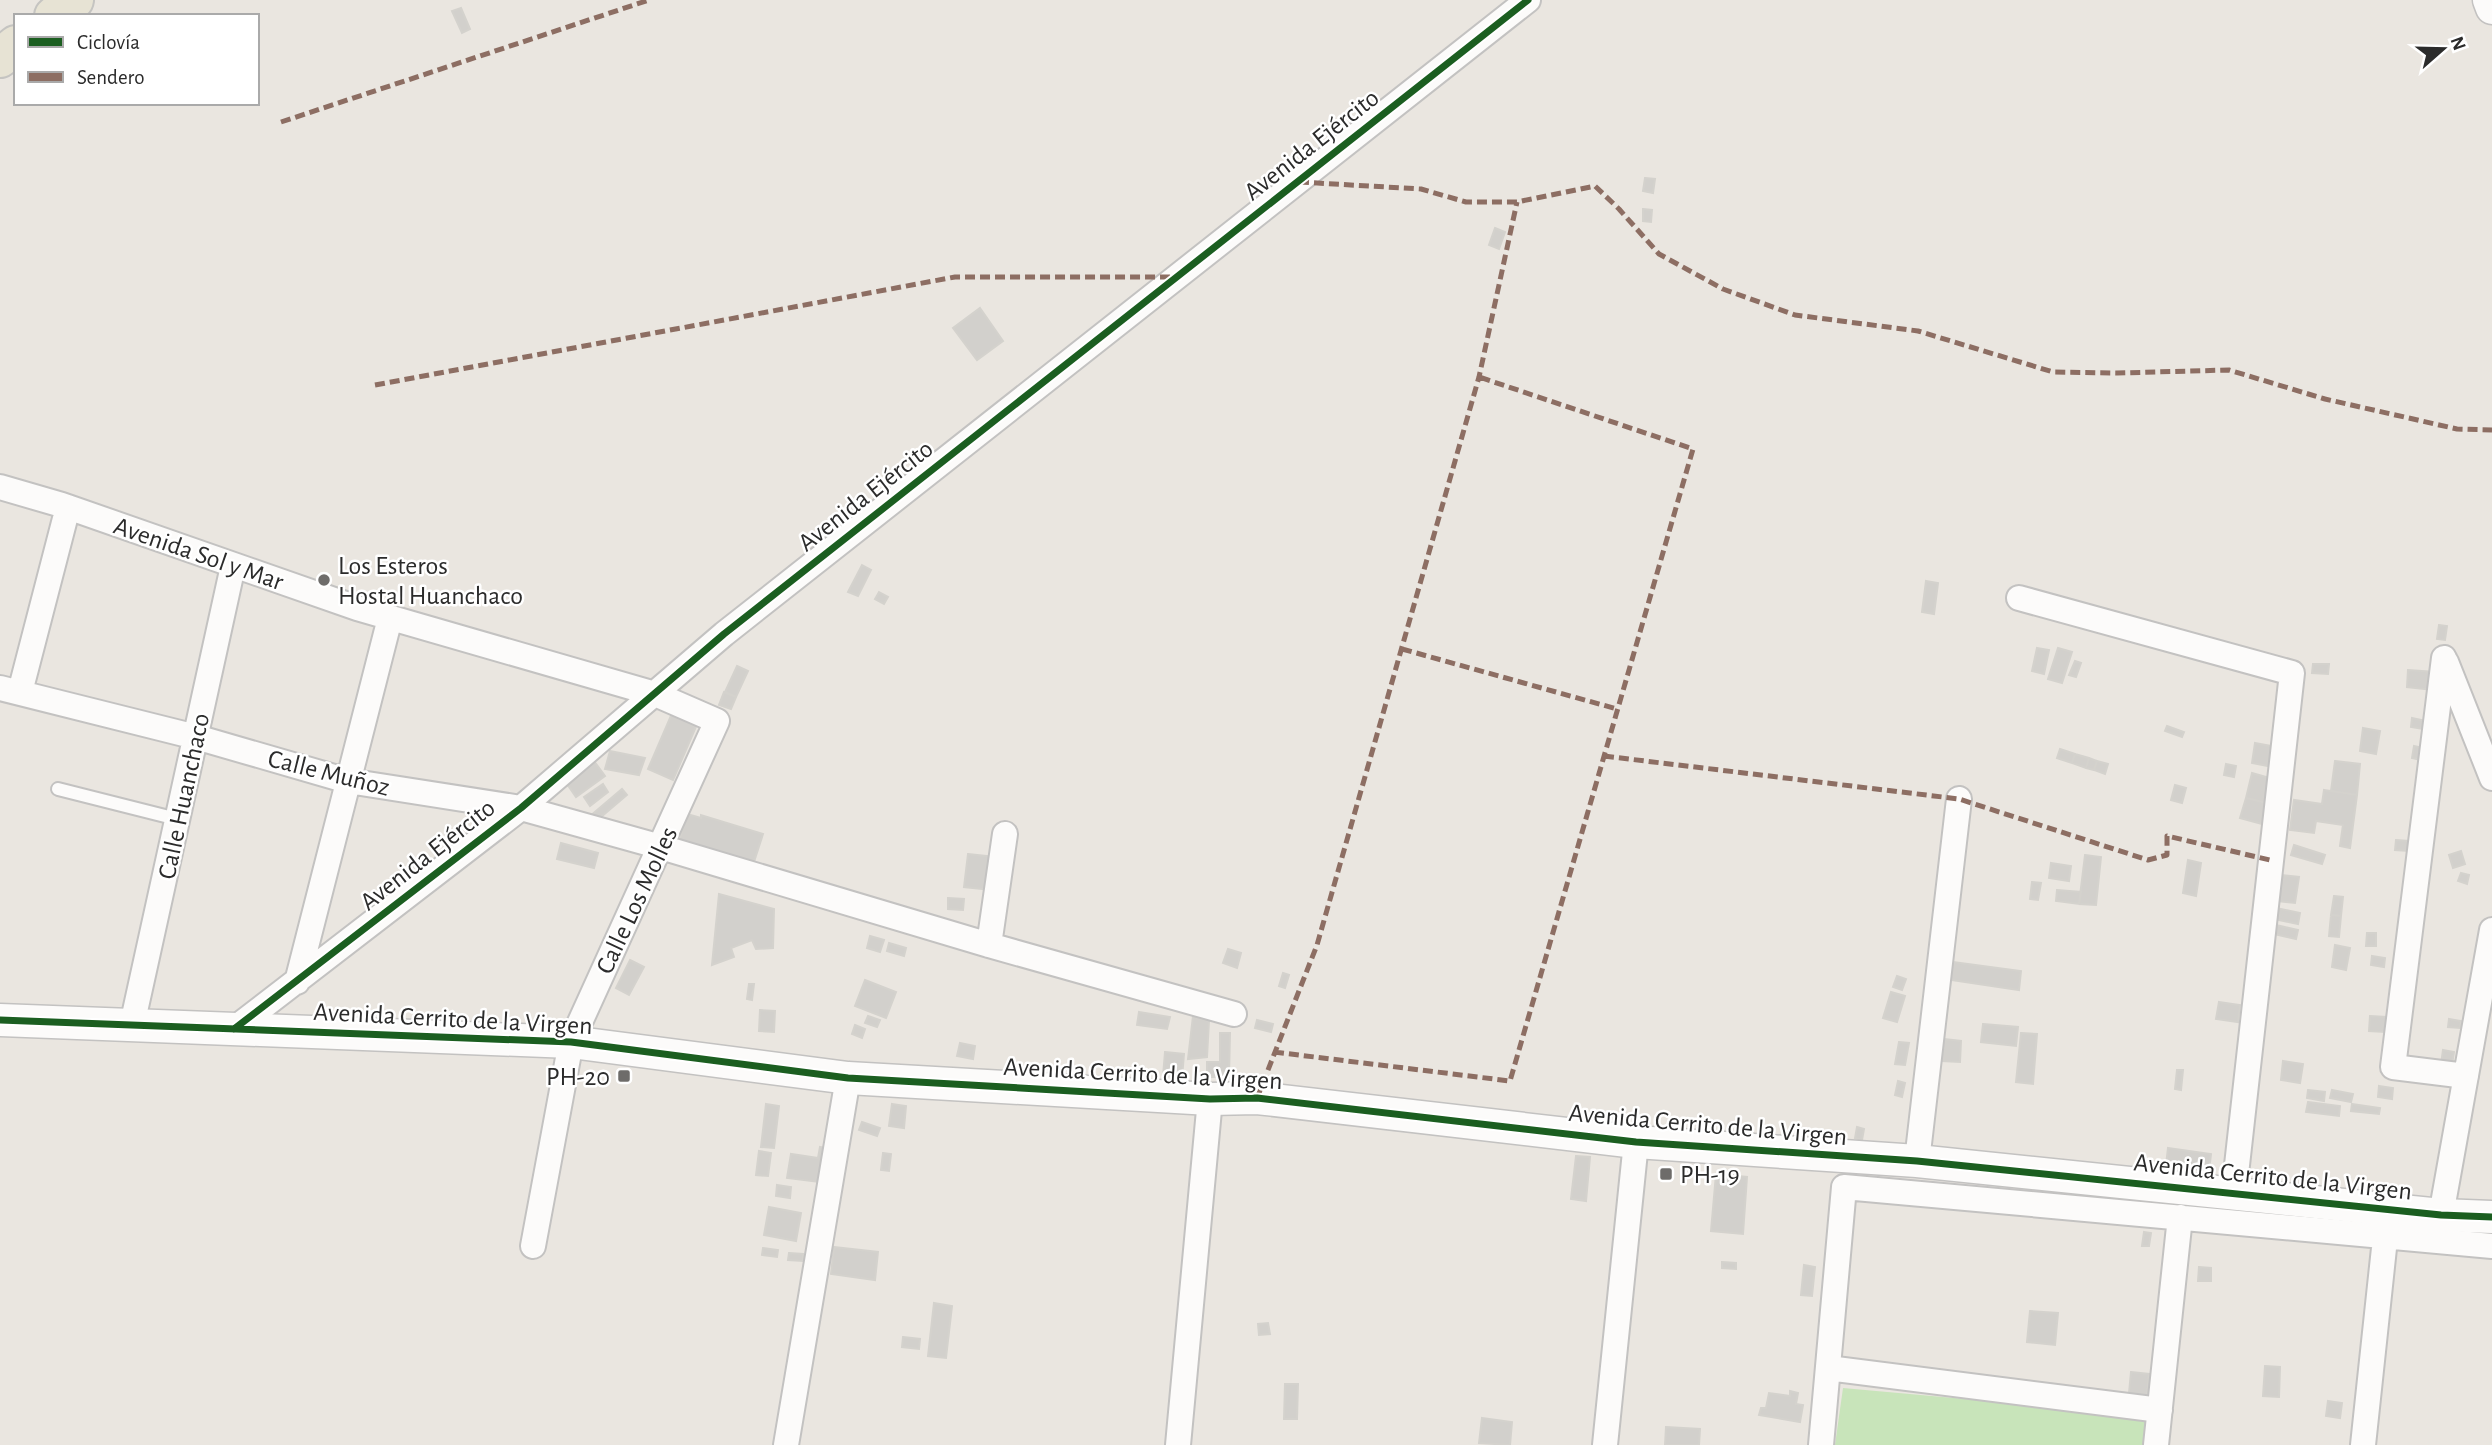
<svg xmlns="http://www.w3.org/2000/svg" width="2492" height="1445" font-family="'Alegreya Sans',sans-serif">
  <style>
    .green { fill: #c8e4ba }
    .building { fill: #d2d0cc; stroke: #d4d2cd; stroke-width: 2 }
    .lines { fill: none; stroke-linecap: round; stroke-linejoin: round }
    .service-casing { stroke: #c3c2c1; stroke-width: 16 }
    .minor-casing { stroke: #c3c2c1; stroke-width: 28 }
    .tertiary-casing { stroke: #c3c2c1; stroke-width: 35 }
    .primary-casing { stroke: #c5c4c1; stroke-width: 42 }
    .service { stroke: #fcfbfa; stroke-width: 12 }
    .minor { stroke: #fcfbfa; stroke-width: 24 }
    .tertiary { stroke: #fcfbfa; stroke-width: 32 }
    .primary { stroke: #e7e3d4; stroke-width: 38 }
    .quiet { stroke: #8d6e63; stroke-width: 5; stroke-dasharray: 10 5; stroke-linecap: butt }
    .cycleway-casing { stroke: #fff; stroke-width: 11 }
    .cycleway { stroke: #1b5e20; stroke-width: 7 }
    .poi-dot { fill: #6e6c6a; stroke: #fff; stroke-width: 2.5 }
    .labels { text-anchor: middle; stroke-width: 5; stroke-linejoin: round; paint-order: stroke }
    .street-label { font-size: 26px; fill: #2b2b2b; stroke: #fff }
    .poi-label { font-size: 26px; fill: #2b2b2b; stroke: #fff; text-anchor: start }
  </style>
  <rect width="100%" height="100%" fill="#eae6e0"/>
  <path class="green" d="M1843,1388L2151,1416L2147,1445H1835Z"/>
  <path class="building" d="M461,8L470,29L462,33L452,11Z
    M1645,178L1655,179L1653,193L1643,191Z
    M1643,209L1652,210L1651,222L1643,221Z
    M1495,228L1505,232L1499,249L1489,245Z
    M980,308L1003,341L977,360L953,328Z
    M862,565L871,570L858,596L848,592Z
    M1926,581L1938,583L1934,614L1922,612Z
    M879,592L888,597L884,604L875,599Z
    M2439,625L2447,626L2445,640L2437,639Z
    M2037,648L2049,650L2044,674L2032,671Z
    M2058,648L2072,652L2062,683L2048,679Z
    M2075,661L2081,663L2076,677L2069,675Z
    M2313,664H2329L2328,674L2312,673Z
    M737,666L748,671L736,697L725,692Z
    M2408,670L2435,672L2433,690L2407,687Z
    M724,692L736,697L731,709L719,705Z
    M673,711L698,722L673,780L648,769Z
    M2412,718L2426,721L2424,729L2411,727Z
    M2167,726L2184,732L2182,737L2165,731Z
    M2363,728L2380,731L2376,754L2360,751Z
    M2255,743L2277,747L2273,767L2252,763Z
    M2414,746L2423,748L2421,760L2412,758Z
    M2060,749L2075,754L2072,763L2057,758Z
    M610,751L645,758L639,775L605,769Z
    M2075,754L2089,758L2086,768L2072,763Z
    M2089,758L2097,761L2094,770L2086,768Z
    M594,761L605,776L576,797L565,781Z
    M2097,761L2108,764L2105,774L2094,770Z
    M2335,761L2360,764L2357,795L2331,791Z
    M2226,764L2236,766L2234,777L2224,775Z
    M2252,773L2273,779L2267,803L2246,798Z
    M603,784L608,792L590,806L584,797Z
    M2175,785L2186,788L2182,803L2171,800Z
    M622,789L627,795L595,822L590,816Z
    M2324,790L2357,795L2350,848L2340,846L2343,825L2316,821L2314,833L2290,830L2294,800L2322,804Z
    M2246,798L2267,803L2262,824L2240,818Z
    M687,814L701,818V815L763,834L752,868L678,845Z
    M2396,840L2409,841V851L2395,850Z
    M561,843L598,853L594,868L557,859Z
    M2294,845L2325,855L2322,864L2291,855Z
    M2461,851L2465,864L2453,868L2449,855Z
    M968,854L995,857L991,890L964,887Z
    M2085,855L2101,857L2096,905L2079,904Z
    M2188,860L2201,863L2196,896L2183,893Z
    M2051,863L2071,866L2069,881L2049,878Z
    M2461,873L2469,875L2467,884L2458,881Z
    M2281,875L2299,877L2295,903L2278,901Z
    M2032,882L2041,883L2038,900L2030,899Z
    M2057,890L2081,892L2079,904L2056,901Z
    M719,894L774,909L773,948L756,949L752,940L731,948L734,957L712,965Z
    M2334,896L2343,897L2341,916L2331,915Z
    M948,898L964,899L963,910L948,909Z
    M2276,908L2300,913L2298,924L2274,919Z
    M2331,915L2341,916L2339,937L2329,936Z
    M2276,925L2298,930L2296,939L2274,934Z
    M2367,933H2376V946H2366Z
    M870,936L884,940L880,952L867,948Z
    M889,943L906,948L904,956L887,951Z
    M2335,945L2350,948L2346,970L2332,967Z
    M1228,949L1241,953L1237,968L1223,963Z
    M2372,956L2385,958L2384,967L2371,965Z
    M630,960L644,967L629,995L616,988Z
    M1953,962L2021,971L2019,990L1951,980Z
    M1283,973L1289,975L1285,988L1279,986Z
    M1897,976L1906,979L1902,990L1893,987Z
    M865,980L896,992L886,1018L855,1006Z
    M749,984H754L752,1000L747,999Z
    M1891,992L1905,996L1897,1022L1883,1018Z
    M2219,1002L2240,1005L2238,1022L2216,1019Z
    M760,1010L775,1011L774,1032L759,1031Z
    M1139,1012L1170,1017L1167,1029L1137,1025Z
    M868,1016L880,1020L877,1027L865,1023Z
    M1193,1016L1209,1021L1207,1057L1188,1059Z
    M2370,1016L2386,1017L2385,1032L2369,1031Z
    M2449,1019L2461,1021L2460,1028L2448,1027Z
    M1257,1020L1273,1024L1271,1032L1255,1028Z
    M1983,1024L2018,1027L2016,1046L1981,1042Z
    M855,1025L865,1029L862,1038L852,1034Z
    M1220,1033H1230L1229,1077H1207V1062H1220Z
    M2021,1033L2037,1034L2033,1084L2016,1082Z
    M1944,1039L1961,1041L1960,1062L1942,1061Z
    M1899,1042L1909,1043L1905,1065L1895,1064Z
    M960,1043L975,1046L973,1059L957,1056Z
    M2443,1050L2454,1052L2452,1065L2441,1064Z
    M1165,1052L1184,1054L1182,1078L1163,1076Z
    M2283,1061L2303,1064L2300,1083L2281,1080Z
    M2177,1070H2183L2181,1090L2175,1089Z
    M1898,1081L1905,1083L1902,1097L1895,1095Z
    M2379,1086L2393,1088L2392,1099L2378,1097Z
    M2308,1090L2325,1092L2324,1101L2307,1098Z
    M2332,1090L2353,1094L2351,1102L2330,1098Z
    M2308,1102L2340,1106L2339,1116L2306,1112Z
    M766,1104L779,1106L774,1148L761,1147Z
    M892,1104L906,1106L904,1128L889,1126Z
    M2352,1104L2380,1108L2379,1114L2351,1111Z
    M862,1122L880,1128L877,1136L859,1130Z
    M1857,1127L1864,1129L1862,1140L1855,1138Z
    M820,1147L826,1148L819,1182L787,1178L791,1154L818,1158Z
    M2168,1148L2211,1154L2209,1171L2166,1165Z
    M759,1151L771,1153L768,1176L756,1175Z
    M883,1153L891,1154L889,1171L881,1170Z
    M1576,1156L1590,1157L1586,1201L1571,1199Z
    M1716,1174L1747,1177L1743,1234L1711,1231Z
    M777,1185L791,1187L790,1198L776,1196Z
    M769,1207L801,1213L796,1241L764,1235Z
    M2144,1232L2151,1233L2149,1246H2142Z
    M834,1247L878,1252L875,1280L831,1274Z
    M763,1248L778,1250L777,1257L762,1255Z
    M789,1253L803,1254V1261L788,1260Z
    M1722,1262L1736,1263V1269L1722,1268Z
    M1804,1265L1815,1267L1812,1296L1801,1295Z
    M2199,1267L2211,1268V1281H2198Z
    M934,1303L952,1306L946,1358L928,1356Z
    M2030,1311L2058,1313L2055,1345L2027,1342Z
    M1268,1323L1270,1334L1259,1335L1258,1324Z
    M903,1337L920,1339L919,1349L902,1347Z
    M2265,1366L2280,1367L2279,1397L2263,1396Z
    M2131,1372L2149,1374L2147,1395L2129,1393Z
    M1285,1384H1298L1297,1419H1284Z
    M1790,1391L1798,1393L1796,1404L1803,1405L1800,1422L1759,1415L1761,1408H1766L1769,1393L1790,1396Z
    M2328,1401L2342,1403L2340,1418L2326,1416Z
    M1482,1418L1512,1422L1510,1445L1479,1443Z
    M1666,1427L1700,1429L1699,1445H1665Z"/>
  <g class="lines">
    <g class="service-casing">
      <path id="service" d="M58,789L177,819"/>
    </g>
    <g class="minor-casing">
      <path id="minor" d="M0,487L62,505L357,608L655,694L717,721L571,1042L533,1246
        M2019,598L2292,673L2234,1192
        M2444,658L2393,1067L2466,1076
        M2446,662L2492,778
        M0,688L196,737L348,781L521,808L661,847L989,945L1234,1014
        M20,692L68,507
        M989,945L1005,834
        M297,982L390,618
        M132,1025L233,566
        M234,1029L521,808L724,634L1528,0
        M1917,1161L1959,799
        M2441,1215L2492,930
        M1828,1368L2160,1410
        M786,1445L848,1078
        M1178,1445L1210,1099
        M1605,1445L1636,1142
        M1821,1445L1844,1187L2492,1246
        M2156,1445L2180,1217
        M2363,1445L2387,1220"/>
    </g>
    <g class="tertiary-casing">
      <path id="tertiary" d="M2489,0L2492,8
        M0,1020L571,1042L848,1078L1210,1099L1257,1098L1636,1142L1917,1161L2441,1215L2492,1217"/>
    </g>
    <g class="primary-casing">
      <path id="primary" d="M54,16L74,0
        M0,58L16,45"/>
    </g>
    <use href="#service" class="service"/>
    <use href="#minor" class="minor"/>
    <use href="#tertiary" class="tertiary"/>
    <use href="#primary" class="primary"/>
    <path class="quiet" d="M281,122L649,0
      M1299,182L1421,189L1466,202H1517L1595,186L1619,209L1659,254L1723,289L1795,315L1918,331L2053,372L2117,373L2229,370L2325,399L2457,429L2492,430
      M375,385L955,277H1176
      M1402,649L1617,709
      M1604,756L1959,799L2148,860L2167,855V836L2270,860
      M1274,1052L1510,1081L1693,449L1479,377
      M1257,1098L1317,945L1479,377L1517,202"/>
    <g class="cycleway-casing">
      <path id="cycleway" d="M0,1020L571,1042L848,1078L1210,1099L1257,1098L1636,1142L1917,1161L2441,1215L2492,1217
        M234,1029L521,808L724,634L1528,0"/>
    </g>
    <use href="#cycleway" class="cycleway"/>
  </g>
  <g class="poi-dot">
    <circle cx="324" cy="580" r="7"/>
    <rect x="617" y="1069" width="14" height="14" rx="3.5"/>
    <rect x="1659" y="1167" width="14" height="14" rx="3.5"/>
  </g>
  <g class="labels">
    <g class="street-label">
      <text transform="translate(1311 144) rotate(-38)" y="9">Avenida Ejército</text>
      <text transform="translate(865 495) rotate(-38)" y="9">Avenida Ejército</text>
      <text transform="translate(199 553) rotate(19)" y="9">Avenida Sol y Mar</text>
      <text transform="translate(329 772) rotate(14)" y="9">Calle Muñoz</text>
      <text transform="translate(183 796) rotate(-78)" y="9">Calle Huanchaco</text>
      <text transform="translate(427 854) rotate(-38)" y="9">Avenida Ejército</text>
      <text transform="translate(636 900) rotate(-65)" y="9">Calle Los Molles</text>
      <text transform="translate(453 1018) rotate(3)" y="9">Avenida Cerrito de la Virgen</text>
      <text transform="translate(1143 1073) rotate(3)" y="9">Avenida Cerrito de la Virgen</text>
      <text transform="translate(1708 1124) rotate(5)" y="9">Avenida Cerrito de la Virgen</text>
      <text transform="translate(2273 1176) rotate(6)" y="9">Avenida Cerrito de la Virgen</text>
    </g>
    <g class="poi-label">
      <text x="338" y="574">Los Esteros<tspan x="338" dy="30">Hostal Huanchaco</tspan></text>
      <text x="610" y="1085" text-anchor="end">PH-20</text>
      <text x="1680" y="1183">PH-19</text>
    </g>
  </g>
  <rect x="14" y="14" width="245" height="91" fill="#ffffff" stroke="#aaaaaa" stroke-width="2"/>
  <rect x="28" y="37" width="35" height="10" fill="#1b5e20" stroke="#aaaaaa" stroke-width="2"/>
  <text x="77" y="49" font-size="21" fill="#2b2b2b">Ciclovía</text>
  <rect x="28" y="72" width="35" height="10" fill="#8d6e63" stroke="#aaaaaa" stroke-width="2"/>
  <text x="77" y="84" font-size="21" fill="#2b2b2b">Sendero</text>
  <g transform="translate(2443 49) rotate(70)" stroke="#ffffff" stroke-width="5" paint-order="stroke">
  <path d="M0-5L12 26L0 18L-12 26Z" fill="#2b2b2b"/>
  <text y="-10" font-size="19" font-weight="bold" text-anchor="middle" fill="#2b2b2b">N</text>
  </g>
</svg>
